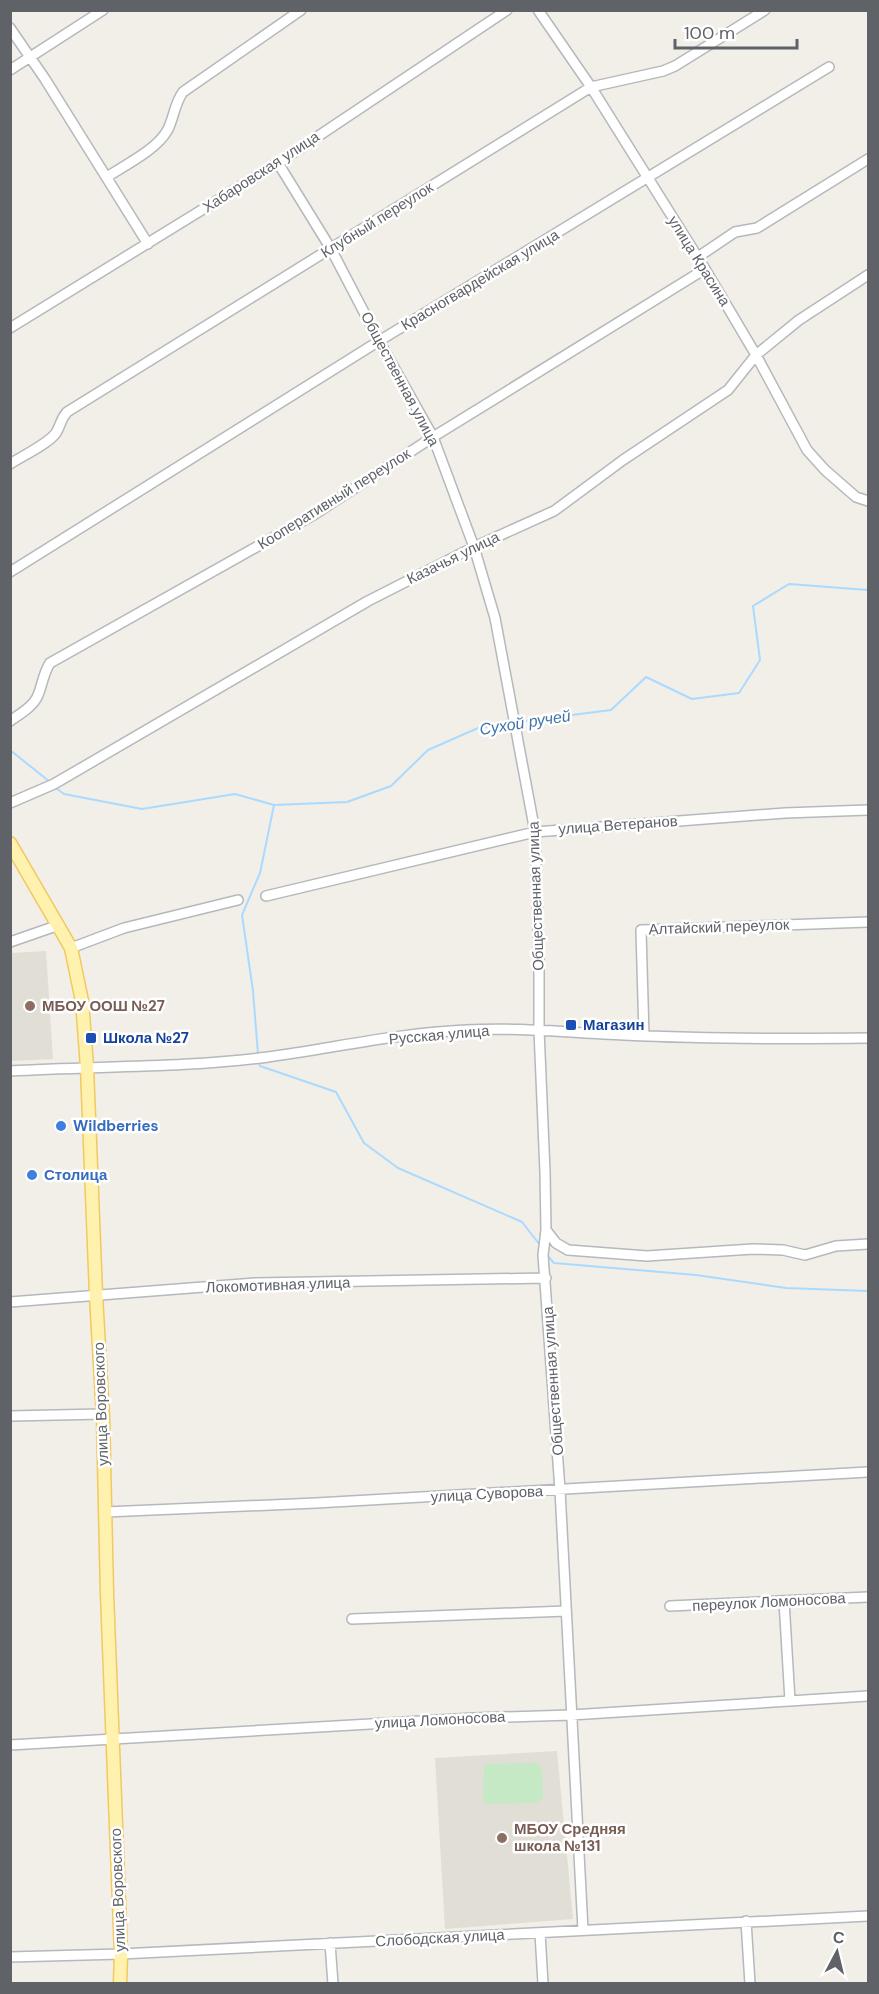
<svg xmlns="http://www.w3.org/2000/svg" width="879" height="1994" font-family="'DM Sans',sans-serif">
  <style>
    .education { fill: #e1ded6 }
    .green { fill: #c5e8c5 }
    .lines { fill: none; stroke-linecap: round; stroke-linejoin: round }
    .stream { stroke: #aadaff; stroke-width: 2 }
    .minor-casing { stroke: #b5b8bc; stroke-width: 12 }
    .major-casing { stroke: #f2c960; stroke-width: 15 }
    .minor { stroke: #fff; stroke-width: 9 }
    .major { stroke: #fff2af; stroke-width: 12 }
    .education-dot { fill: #8d6e63; stroke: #fff; stroke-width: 2 }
    .transit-dot { fill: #1a4fb4; stroke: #fff; stroke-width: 2 }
    .shop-dot { fill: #3f7fe0; stroke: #fff; stroke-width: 2 }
    .labels { text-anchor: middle; stroke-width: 5; stroke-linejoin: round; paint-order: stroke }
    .street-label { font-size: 15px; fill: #5f6368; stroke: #fff }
    .education-label { font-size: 15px; font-weight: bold; fill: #785e54; stroke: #fff; text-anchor: start }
    .transit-label { font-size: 15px; font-weight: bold; fill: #164399; stroke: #fff; text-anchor: start }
    .shop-label { font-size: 15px; font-weight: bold; fill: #366cbe; stroke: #fff; text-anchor: start }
    .water-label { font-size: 16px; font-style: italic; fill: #4174aa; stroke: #fff }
  </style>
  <rect width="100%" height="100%" fill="#f1efe8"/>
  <path class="education" d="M46,951L53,1059L11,1061V953Z
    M557,1751L573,1919L445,1929L435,1758Z"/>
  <path class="green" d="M537,1763L542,1768L543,1798L536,1803L490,1804L485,1802L483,1799L484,1766L487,1764Z"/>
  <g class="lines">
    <path class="stream" d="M517,722L611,710L646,677L692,699L739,693L760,660L753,606L789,584L868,590
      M10,750L50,782
      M56,788L64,794L142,809L235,794L274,805L347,802L391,786L428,750L478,728L511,723
      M258,1054L253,991L242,915L260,873L274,805
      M259,1060L260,1066L336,1092L364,1143L398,1168L522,1222L540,1245
      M547,1255L554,1263L696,1275L786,1288L868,1291"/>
    <g class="minor-casing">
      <path id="minor" d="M538,10L591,87L705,269L756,355L807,450L825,470L856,497L868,501
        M10,28L45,79L148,244
        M10,70L103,10
        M278,163L331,249L379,341L433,437L474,547L495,618L535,832L539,961V1030L545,1172L546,1230L543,1255L560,1490L583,1930
        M107,177C125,165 156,150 167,131C174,119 174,104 183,92L301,10
        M698,257L735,232L757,228L868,159
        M10,328L278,163L507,10
        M10,464C22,456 48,444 56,433C61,425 60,420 67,412L591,87L663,71L675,66L765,10
        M10,572L379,341L829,67
        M10,721C20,714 34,706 38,695C43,683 43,674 50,663L315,514L433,437L705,269
        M10,803L54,784L368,601L474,547L554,511L623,460L728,390L756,355L799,320L868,275
        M266,896L535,832L785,813L868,810
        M10,942L59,925
        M71,948L124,928L238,900
        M644,1036L641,930L868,922
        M10,1071C96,1066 183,1068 268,1057C334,1048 399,1033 466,1030C519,1027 571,1033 624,1035C706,1039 787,1039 868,1038
        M546,1230L556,1243L568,1250L647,1256L753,1249L783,1250L805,1255L836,1246L868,1244
        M10,1302L255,1283L546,1278
        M10,1416L103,1414
        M105,1512L316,1503L868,1472
        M784,1601L790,1701
        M670,1606L868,1597
        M352,1619L566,1611
        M10,1745L473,1718L571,1715L868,1696
        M746,1921L750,1984
        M540,1933L543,1984
        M330,1943L333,1984
        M10,1957L121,1954L868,1916"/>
    </g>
    <g class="major-casing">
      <path id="major" d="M10,843L71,948L82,1001L87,1067L96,1295L103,1417L107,1594L121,1954L120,1984"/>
    </g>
    <use href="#minor" class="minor"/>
    <use href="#major" class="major"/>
  </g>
  <g class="education-dot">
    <circle cx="30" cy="1006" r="6"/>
    <circle cx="502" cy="1838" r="6"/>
  </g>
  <g class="transit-dot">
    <rect x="565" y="1019" width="12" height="12" rx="3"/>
    <rect x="85" y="1032" width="12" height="12" rx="3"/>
  </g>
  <g class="shop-dot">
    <circle cx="61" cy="1126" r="6"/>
    <circle cx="32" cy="1175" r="6"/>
  </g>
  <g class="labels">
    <g class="street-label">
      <text transform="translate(261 172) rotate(-33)" y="5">Хабаровская улица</text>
      <text transform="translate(377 220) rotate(-32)" y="5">Клубный переулок</text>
      <text transform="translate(699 261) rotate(58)" y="5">улица Красина</text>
      <text transform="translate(480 280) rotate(-31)" y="5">Красногвардейская улица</text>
      <text transform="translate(400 379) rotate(62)" y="5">Общественная улица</text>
      <text transform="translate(334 499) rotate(-32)" y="5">Кооперативный переулок</text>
      <text transform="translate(453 558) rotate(-26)" y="5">Казачья улица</text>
      <text transform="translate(618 825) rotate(-4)" y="5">улица Ветеранов</text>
      <text transform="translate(536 896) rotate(-92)" y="5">Общественная улица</text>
      <text transform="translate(719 927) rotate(-2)" y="5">Алтайский переулок</text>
      <text transform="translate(439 1035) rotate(-5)" y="5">Русская улица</text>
      <text transform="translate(278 1285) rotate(-2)" y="5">Локомотивная улица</text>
      <text transform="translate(553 1381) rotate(-94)" y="5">Общественная улица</text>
      <text transform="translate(101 1404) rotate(-92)" y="5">улица Воровского</text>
      <text transform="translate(487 1494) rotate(-3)" y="5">улица Суворова</text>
      <text transform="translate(769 1602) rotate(-3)" y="5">переулок Ломоносова</text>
      <text transform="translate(440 1720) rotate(-3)" y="5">улица Ломоносова</text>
      <text transform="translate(118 1890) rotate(-92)" y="5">улица Воровского</text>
      <text transform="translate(440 1938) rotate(-3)" y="5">Слободская улица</text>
    </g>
    <g class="education-label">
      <text x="42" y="1011">МБОУ ООШ №27</text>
      <text x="514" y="1834">МБОУ Средняя<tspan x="514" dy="17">школа №131</tspan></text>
    </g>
    <g class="transit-label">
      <text x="583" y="1030">Магазин</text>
      <text x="103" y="1043">Школа №27</text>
    </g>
    <g class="shop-label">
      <text x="73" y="1131">Wildberries</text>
      <text x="44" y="1180">Столица</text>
    </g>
    <g class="water-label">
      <text transform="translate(525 722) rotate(-9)" y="6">Сухой ручей</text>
    </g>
  </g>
  <rect width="879" height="1994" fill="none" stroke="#5f6368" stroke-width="24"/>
  <g transform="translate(837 1952) rotate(7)" stroke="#ffffff" stroke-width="4.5" paint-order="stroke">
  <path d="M0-4.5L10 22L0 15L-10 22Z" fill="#5f6368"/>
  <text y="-9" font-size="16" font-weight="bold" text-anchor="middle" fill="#5f6368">С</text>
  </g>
  <path d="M675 39v9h122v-9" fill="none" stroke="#5f6368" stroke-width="3"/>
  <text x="684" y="39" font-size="18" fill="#5f6368" stroke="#ffffff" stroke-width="4.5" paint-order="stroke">100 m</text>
</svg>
